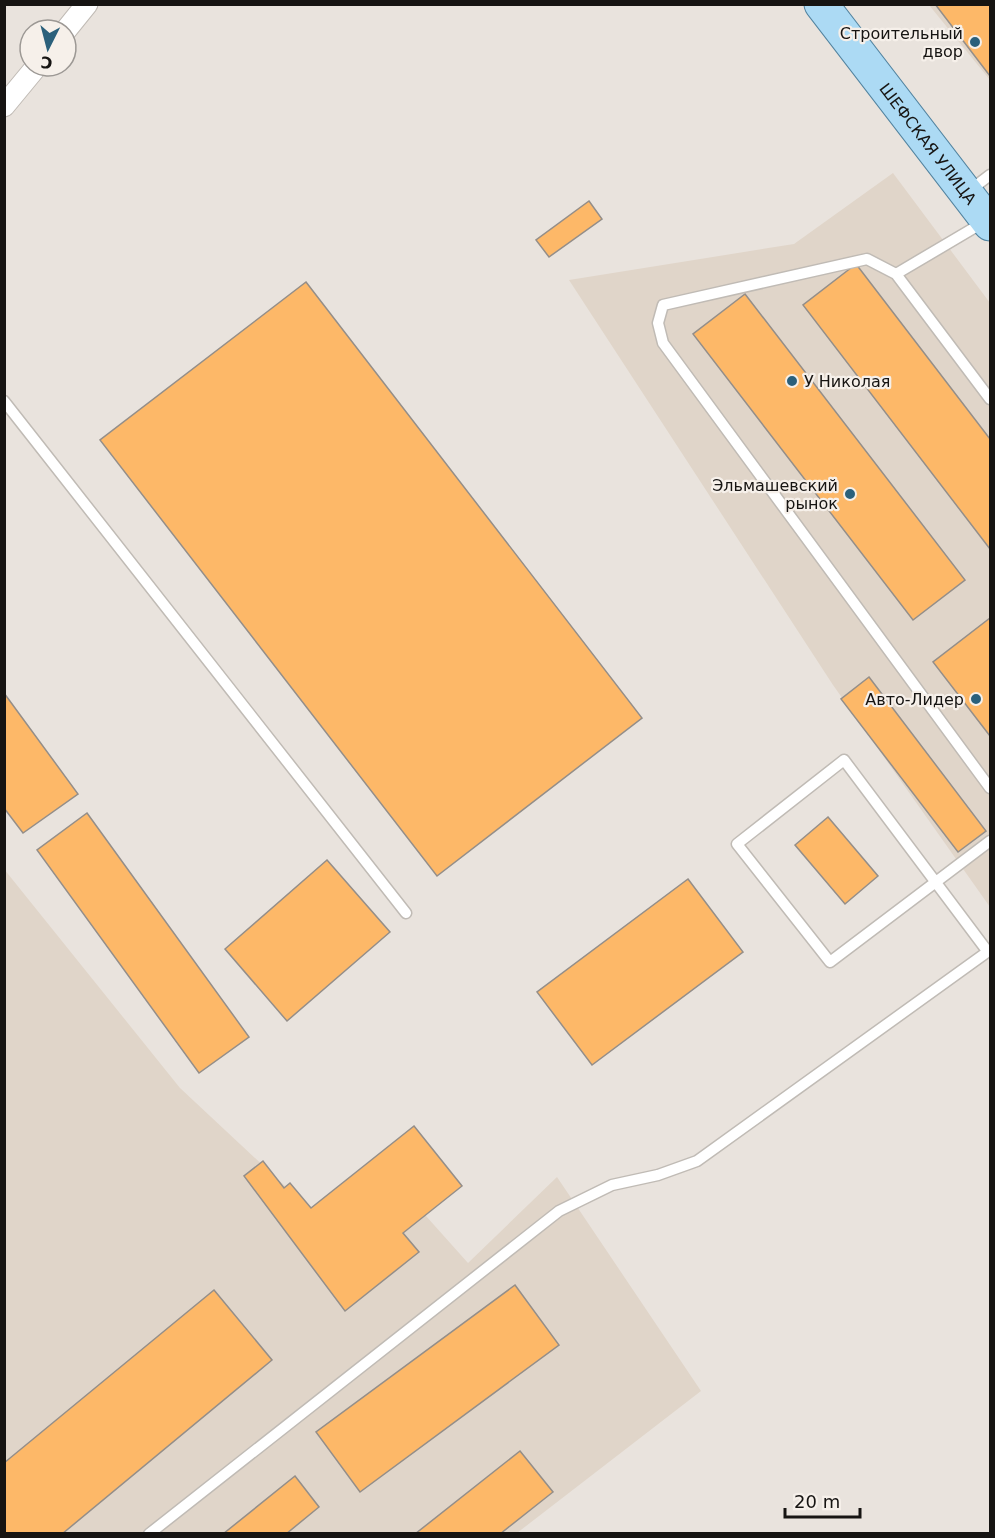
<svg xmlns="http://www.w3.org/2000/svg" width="995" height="1538" font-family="'DejaVu Sans',sans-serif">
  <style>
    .built { fill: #e0d5c9 }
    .building { fill: #fdb868; stroke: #948e89; stroke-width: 1.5 }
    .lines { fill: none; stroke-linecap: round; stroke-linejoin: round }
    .service-casing { stroke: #c0bbb5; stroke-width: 13 }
    .minor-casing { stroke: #c0bbb5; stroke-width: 23 }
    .primary-casing { stroke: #5384a0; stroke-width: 35 }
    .service { stroke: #fff; stroke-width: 10 }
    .minor { stroke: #fff; stroke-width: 21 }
    .primary { stroke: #acdaf4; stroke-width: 33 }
    .poi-dot { fill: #2b607b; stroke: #f6f0ea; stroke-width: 2 }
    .labels { text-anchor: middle; stroke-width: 4.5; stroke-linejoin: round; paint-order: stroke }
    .poi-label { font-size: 16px; fill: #161412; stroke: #f6f0ea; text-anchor: end }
    .street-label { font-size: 16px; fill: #161412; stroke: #f6f0ea }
  </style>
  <rect width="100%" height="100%" fill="#e9e3dd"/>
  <path class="built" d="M929,5H990V80Z
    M893,173L990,303V907L833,685L569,280L794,244Z
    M4,869L180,1088L314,1213L384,1169L468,1263L557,1177L701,1391L517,1533H5Z"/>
  <path class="building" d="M935,4H990V76Z
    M589,201L602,219L549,257L536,240Z
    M856,264L990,439V549L803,305Z
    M306,282L642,718L437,876L100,440Z
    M745,294L965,580L913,620L693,334Z
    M990,618V736L933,662Z
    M869,677L986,831L958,852L841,699Z
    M4,693L78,794L23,833L4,808Z
    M87,813L249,1037L199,1073L37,850Z
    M828,817L878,876L845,904L795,845Z
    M327,860L390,932L287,1021L225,949Z
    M688,879L743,952L592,1065L537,992Z
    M414,1126L462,1186L403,1233L419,1252L345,1311L244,1176L263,1161L284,1188L290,1183L311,1208Z
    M515,1285L559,1345L360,1492L316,1432Z
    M214,1290L272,1360L62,1534H4V1463Z
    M520,1451L553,1492L500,1534H415Z
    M295,1476L319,1507L286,1534H223Z"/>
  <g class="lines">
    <g class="service-casing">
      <path id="service" d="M969,191L990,175
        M984,222L896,274L867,259L663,305L658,323L663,343L990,788
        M896,274L990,399
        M4,401L406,913
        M988,952L844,760L737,844L830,962L990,841
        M149,1534L559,1211L612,1185L658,1175L697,1161L990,950"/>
    </g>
    <g class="minor-casing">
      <path id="minor" d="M66,30L87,4
        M4,106L37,66"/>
    </g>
    <g class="primary-casing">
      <g id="primary">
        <path id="s1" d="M821,4L990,224"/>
      </g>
    </g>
    <use href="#service" class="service"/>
    <use href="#minor" class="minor"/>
    <use href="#primary" class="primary"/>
  </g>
  <g class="poi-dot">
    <circle cx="975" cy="42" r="6"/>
    <circle cx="792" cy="381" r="6"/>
    <circle cx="850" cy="494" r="6"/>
    <circle cx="976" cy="699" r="6"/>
  </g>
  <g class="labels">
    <g class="poi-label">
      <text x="963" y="39">Строительный<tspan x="963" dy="18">двор</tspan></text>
      <text x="804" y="387" text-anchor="start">У Николая</text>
      <text x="838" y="491">Эльмашевский<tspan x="838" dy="18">рынок</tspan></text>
      <text x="964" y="705">Авто-Лидер</text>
    </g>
    <g class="street-label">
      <text dy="6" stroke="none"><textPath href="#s1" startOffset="176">ШЕФСКАЯ УЛИЦА</textPath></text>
    </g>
  </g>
  <rect width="995" height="1538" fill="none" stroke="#161412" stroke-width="12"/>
  <g transform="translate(48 48) rotate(186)"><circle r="28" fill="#f6f0ea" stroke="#9c9894" stroke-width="1.5"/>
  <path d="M0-4.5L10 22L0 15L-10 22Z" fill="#2b607b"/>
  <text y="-9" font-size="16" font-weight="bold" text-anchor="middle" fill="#161412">С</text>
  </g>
  <path d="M785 1508v9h75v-9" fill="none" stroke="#161412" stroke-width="3"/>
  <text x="794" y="1508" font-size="18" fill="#161412" stroke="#f6f0ea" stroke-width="4.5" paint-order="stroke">20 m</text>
</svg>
